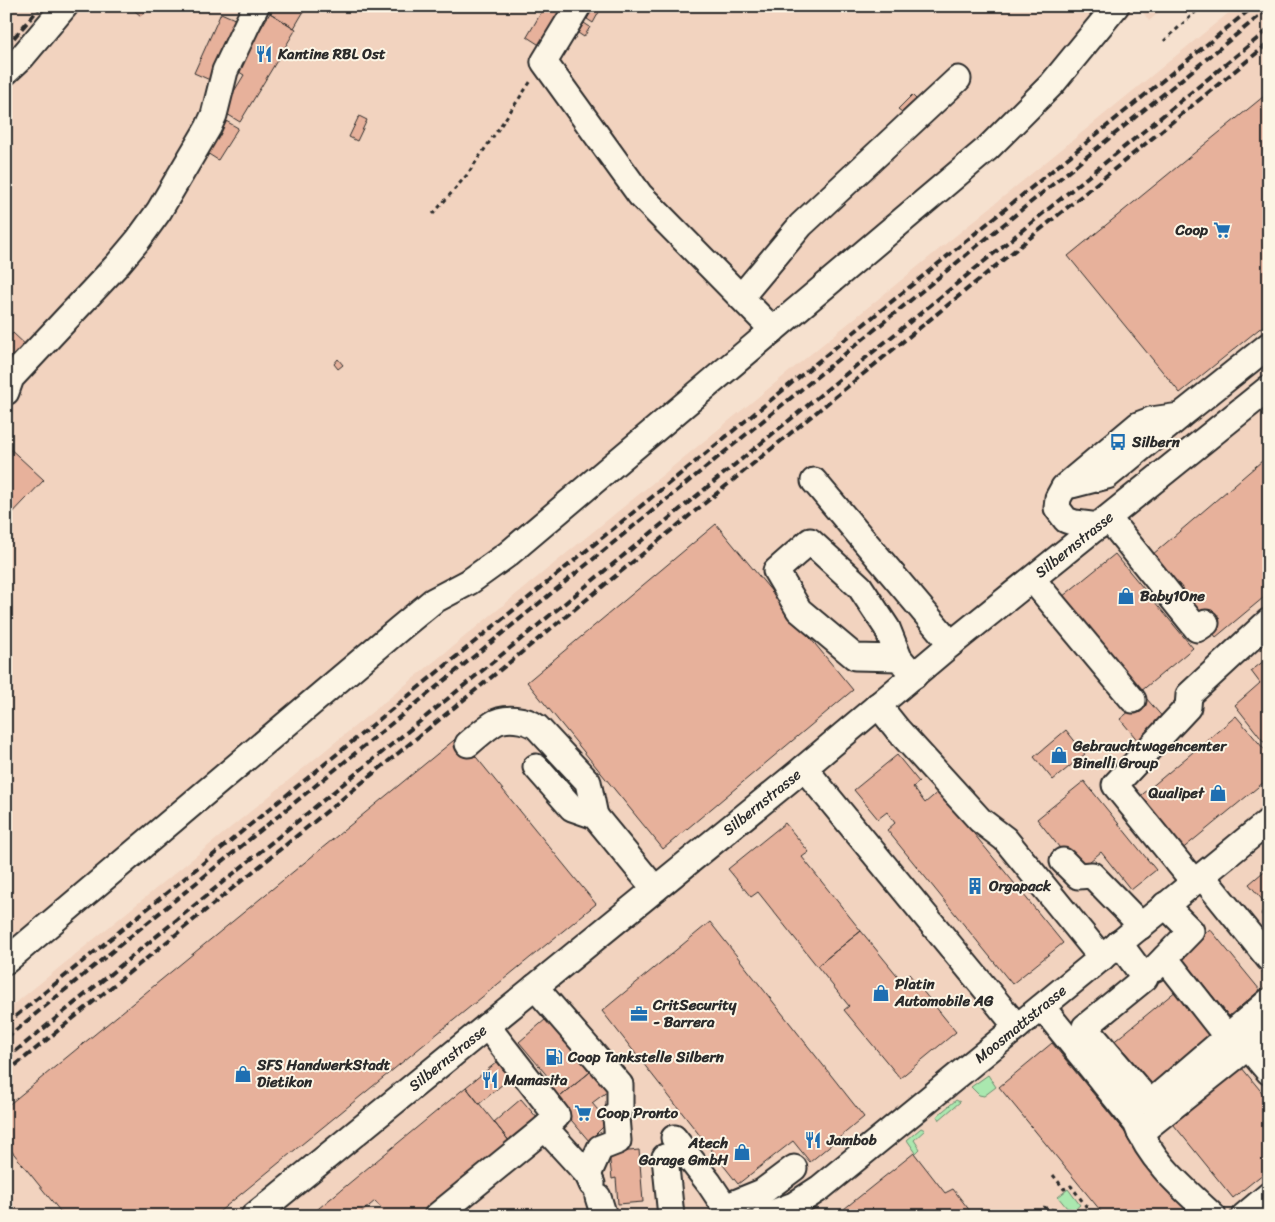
<svg xmlns="http://www.w3.org/2000/svg" width="1275" height="1222" font-family="Sriracha,sans-serif">
  <style>
    .built { fill: #f2d3bf }
    .green { fill: #aae8af; stroke: #6a8a6d }
    .building { fill: #e7b19b; stroke: #2b2b2b }
    .lines { fill: none; stroke-linecap: round; stroke-linejoin: round }
    .minor-casing { stroke: #2b2b2b; stroke-width: 29 }
    .path { stroke: #2b2b2b; stroke-width: 3; stroke-dasharray: 4 4; stroke-linecap: butt }
    .minor { stroke: #fcf5e5; stroke-width: 25 }
    .rail { stroke: #2b2b2b; stroke-width: 4; stroke-dasharray: 8 4; stroke-linecap: butt }
    .labels { text-anchor: middle; stroke-width: 4; stroke-linejoin: round; paint-order: stroke }
    .poi-label { font-size: 15px; font-weight: bold; fill: #2b2b2b; stroke: #fcf5e5; text-anchor: start }
    .street-label { font-size: 15px; fill: #2b2b2b; stroke: #fcf5e5 }
  </style>
  <rect width="100%" height="100%" fill="#f6e1cf"/>
  <filter id="ink" filterUnits="userSpaceOnUse"><feTurbulence type="fractalNoise" baseFrequency=".02" numOctaves="2"/><feDisplacementMap in="SourceGraphic" scale="10" xChannelSelector="R" yChannelSelector="G"/><feConvolveMatrix kernelMatrix="1 2 1 2 8 2 1 2 1" color-interpolation-filters="sRGB"/></filter>
  <g filter="url(#ink)">
    <path class="built" d="M6,6H1137L1020,131L424,618L6,974Z
      M1139,6H1166L1149,21Z
      M1237,6H1269V1216H6V1011Z"/>
    <path class="green" d="M988,1075L996,1087L984,1096L979,1095L971,1087Z
      M956,1100L960,1102L939,1120L937,1116Z
      M921,1128L925,1130L914,1140L920,1149L916,1153L907,1140Z
      M1068,1189L1080,1205L1075,1209L1067,1208L1058,1197Z"/>
    <path class="building" d="M129,6H150L141,16Z
      M275,6H307L294,28L270,13Z
      M545,6H565L541,46L527,37Z
      M593,9L599,12L593,23L587,19Z
      M221,13L237,20L210,80L194,73Z
      M270,13L296,29L240,122L222,111L244,75L236,70Z
      M584,23L590,27L584,37L578,33Z
      M1269,92V321L1180,393L1068,256Z
      M912,95L916,99L902,112L898,109Z
      M359,116L367,120L357,141L349,137Z
      M226,121L238,128L218,160L207,153Z
      M13,333L29,348L6,373V341Z
      M338,359L343,365L338,369L334,364Z
      M6,445L44,480L6,520Z
      M1269,455V593L1216,637L1152,555Z
      M716,524L853,690L663,849L527,682Z
      M1115,554L1193,648L1140,692L1062,597Z
      M1269,657V745L1267,746L1235,705L1260,683L1251,671Z
      M1146,698L1165,720L1139,742L1120,719Z
      M1236,716L1269,755V778L1180,851L1137,799Z
      M1066,730L1085,754L1053,780L1034,757Z
      M459,736L596,904L214,1216H64L6,1144V1107Z
      M897,755L919,782L913,787L925,803L939,791L1063,943L1012,984L887,830L895,823L887,812L878,819L854,790Z
      M1084,781L1156,870L1131,890L1101,852L1078,871L1037,819Z
      M785,823L809,852L802,857L861,931L817,966L758,892L751,897L728,869Z
      M1269,867V908L1249,884Z
      M1269,908V923L1261,914Z
      M710,922L864,1117L810,1162L793,1141L738,1184L602,1011Z
      M1210,929L1260,990L1229,1016L1179,955Z
      M861,931L901,980L909,974L956,1032L900,1078L844,1010L849,1006L817,966Z
      M1177,990L1215,1036L1149,1091L1111,1044Z
      M546,1019L590,1072L555,1101L547,1090L554,1084L519,1042Z
      M1052,1043L1193,1216H1105L999,1087Z
      M497,1062L510,1078L479,1104L466,1087Z
      M1237,1062L1269,1101V1169L1233,1198L1169,1119Z
      M595,1068L612,1088L592,1103L608,1122L589,1141L555,1101Z
      M466,1087L510,1142L420,1216H388L375,1201L357,1216H315L313,1213Z
      M521,1099L538,1119L510,1142L494,1122Z
      M639,1150L643,1202L618,1204L616,1178L612,1179L609,1153Z
      M914,1153L945,1193L953,1189L974,1216H844V1209Z"/>
    <g class="lines">
      <g class="minor-casing">
        <g id="minor">
          <path d="M578,6L544,62L640,195L773,330"/>
          <path d="M6,72L22,57L65,6"/>
          <path d="M741,297L801,225L958,79"/>
          <path d="M6,392L11,378L117,265L138,240L159,211L208,128L214,115L225,71L256,6"/>
          <path d="M814,481L951,644"/>
          <path d="M1072,485L1107,476L1179,417"/>
          <path d="M1108,518L1197,629L1206,623"/>
          <path d="M1099,526L1075,523L1066,520L1057,508L1058,498L1064,487L1138,425L1151,420L1180,416L1269,345"/>
          <path d="M1033,580L1133,700"/>
          <path d="M899,658L887,628L860,587L810,541L776,571L799,610L855,657L899,658L914,676"/>
          <path d="M878,705L898,730L980,820L1005,839L1102,958"/>
          <path d="M468,744C476,737 484,730 493,724C505,716 526,719 537,727L588,782L595,816"/>
          <path d="M536,767L572,808L595,816L655,889"/>
          <path d="M804,768L1017,1027"/>
          <path d="M1063,861L1078,876L1092,875L1132,916L1140,927"/>
          <path d="M1202,876L1269,959"/>
          <path d="M1194,882L1115,785L1188,707L1189,695L1269,621"/>
          <path d="M1119,943L1145,978L1085,1027L1150,1103L1227,1037L1165,958"/>
          <path d="M6,961L399,629L433,601L469,582L508,554L988,148L1052,84L1116,6"/>
          <path d="M1154,969L1191,931L1165,905"/>
          <path d="M535,987L620,1085V1107L616,1117L618,1141L600,1148L588,1175"/>
          <path d="M1042,1007L1136,1123C1150,1161 1184,1189 1213,1216"/>
          <path d="M487,1026L557,1116L545,1128L588,1175L592,1184"/>
          <path d="M1227,1037L1269,1001"/>
          <path d="M1248,1047L1269,1072"/>
          <path d="M1140,1133L1269,1030"/>
          <path d="M674,1138L709,1183L731,1216"/>
          <path d="M665,1157L671,1216"/>
          <path d="M598,1197L604,1216"/>
          <path d="M725,1207L762,1192L794,1168"/>
          <path id="s1" d="M254,1216L804,768L951,644L1269,388"/>
          <path d="M437,1216L545,1128"/>
          <path id="s2" d="M765,1216L794,1205L820,1188L1269,821"/>
          <path d="M1244,1216L1269,1195"/>
        </g>
      </g>
      <path class="path" d="M1164,41L1202,6
        M433,214L467,175L531,81
        M1053,1175L1064,1189L1071,1186L1086,1206L1085,1215
        M1043,1207L1068,1214L1085,1216
        M1034,1215L1035,1216"/>
      <use href="#minor" class="minor"/>
      <path class="rail" d="M6,47L41,6
        M6,1024L1254,6
        M6,1038L1269,8
        M6,1059L1269,29
        M6,1073L1269,43"/>
    </g>
  </g>
  <defs>
    <g id="restaurant-bare" transform="scale(1.35)"><path d="M-5-6h1v4h1v-4h1v4h1v-4h1v5L-1.5 .5V6h-2V.5L-5-1ZM5-6V6H3V1.5H1.5Q1.5-4 5-6Z" fill="#1f6fb2" stroke="#fcf5e5" stroke-width="2.5" paint-order="stroke"/></g>
    <g id="supermarket-bare" transform="scale(1.35)"><path d="M-6-5.5h2.5l.6 2H6L4.5 2H-2.5L-4.4-4H-6ZM-1.5 3.2a1.3 1.3 0 1 0 .1 0ZM3 3.2a1.3 1.3 0 1 0 .1 0Z" fill="#1f6fb2" stroke="#fcf5e5" stroke-width="2.5" paint-order="stroke"/></g>
    <g id="bus-bare" transform="scale(1.35)"><path d="M-5-6H5V4H4V6H2V4H-2V6H-4V4H-5ZM-3.5-4V0h7V-4ZM-3.5 1.2v1.5H-2V1.2ZM2 1.2v1.5H3.5V1.2Z" fill="#1f6fb2" stroke="#fcf5e5" stroke-width="2.5" paint-order="stroke"/></g>
    <g id="shop-bare" transform="scale(1.35)"><path d="M-5-2.5h2.3a2.7 3.5 0 0 1 5.4 0H5L5.5 6h-11ZM-1.5-2.5h3a1.5 2.3 0 0 0-3 0Z" fill="#1f6fb2" stroke="#fcf5e5" stroke-width="2.5" paint-order="stroke"/></g>
    <g id="building-bare" transform="scale(1.35)"><path d="M-4-6H4V6H1V3H-1V6H-4ZM-2.5-4.3h1.7v1.8h-1.7ZM.8-4.3h1.7v1.8H.8ZM-2.5-1h1.7V.8h-1.7ZM.8-1h1.7V.8H.8Z" fill="#1f6fb2" stroke="#fcf5e5" stroke-width="2.5" paint-order="stroke"/></g>
    <g id="office-bare" transform="scale(1.35)"><path d="M-6-3h4V-5.5h4V-3h4V5H-6ZM-1-4.5V-3h2v-1.5ZM-6 0V1H6V0Z" fill="#1f6fb2" stroke="#fcf5e5" stroke-width="2.5" paint-order="stroke"/></g>
    <g id="fuel-bare" transform="scale(1.35)"><path d="M-5.5-6h7V0h2V4h1.3V-2.5L3-4.5l.8-.8L6-3V5H2.5V1h-1V6h-7ZM-4.2-4.7v3.2H.2V-4.7Z" fill="#1f6fb2" stroke="#fcf5e5" stroke-width="2.5" paint-order="stroke"/></g>
  </defs>
  <g fill-rule="evenodd">
    <use href="#restaurant-bare" x="264" y="54"/>
    <use href="#supermarket-bare" x="1222" y="230"/>
    <use href="#bus-bare" x="1118" y="442"/>
    <use href="#shop-bare" x="1126" y="596"/>
    <use href="#shop-bare" x="1059" y="755"/>
    <use href="#shop-bare" x="1218" y="793"/>
    <use href="#building-bare" x="975" y="886"/>
    <use href="#shop-bare" x="881" y="993"/>
    <use href="#office-bare" x="639" y="1014"/>
    <use href="#fuel-bare" x="554" y="1057"/>
    <use href="#shop-bare" x="243" y="1074"/>
    <use href="#restaurant-bare" x="490" y="1080"/>
    <use href="#supermarket-bare" x="583" y="1113"/>
    <use href="#restaurant-bare" x="813" y="1140"/>
    <use href="#shop-bare" x="742" y="1152"/>
  </g>
  <g class="labels">
    <g class="poi-label">
      <text x="278" y="59">Kantine RBL Ost</text>
      <text x="1208" y="235" text-anchor="end">Coop</text>
      <text x="1132" y="447">Silbern</text>
      <text x="1140" y="601">Baby1One</text>
      <text x="1073" y="751">Gebrauchtwagencenter<tspan x="1073" dy="17">Binelli Group</tspan></text>
      <text x="1204" y="798" text-anchor="end">Qualipet</text>
      <text x="989" y="891">Orgapack</text>
      <text x="895" y="989">Platin<tspan x="895" dy="17">Automobile AG</tspan></text>
      <text x="653" y="1010">CritSecurity<tspan x="653" dy="17">- Barrera</tspan></text>
      <text x="568" y="1062">Coop Tankstelle Silbern</text>
      <text x="257" y="1070">SFS HandwerkStadt<tspan x="257" dy="17">Dietikon</tspan></text>
      <text x="504" y="1085">Mamasita</text>
      <text x="597" y="1118">Coop Pronto</text>
      <text x="827" y="1145">Jambob</text>
      <text x="728" y="1148" text-anchor="end">Atech<tspan x="728" dy="17">Garage GmbH</tspan></text>
    </g>
    <g class="street-label">
      <text dy="5" stroke="none"><textPath href="#s1" startOffset="1060">Silbernstrasse</textPath></text>
      <text dy="5" stroke="none"><textPath href="#s1" startOffset="655">Silbernstrasse</textPath></text>
      <text dy="5" stroke="none"><textPath href="#s2" startOffset="321">Moosmattstrasse</textPath></text>
      <text dy="5" stroke="none"><textPath href="#s1" startOffset="250">Silbernstrasse</textPath></text>
    </g>
  </g>
  <rect width="1275" height="1222" fill="none" stroke="#fcf5e5" stroke-width="25"/>
  <rect x="12" y="12" width="1250" height="1197" fill="none" stroke="#2b2b2b" stroke-width="2" filter="url(#ink)"/>
</svg>
